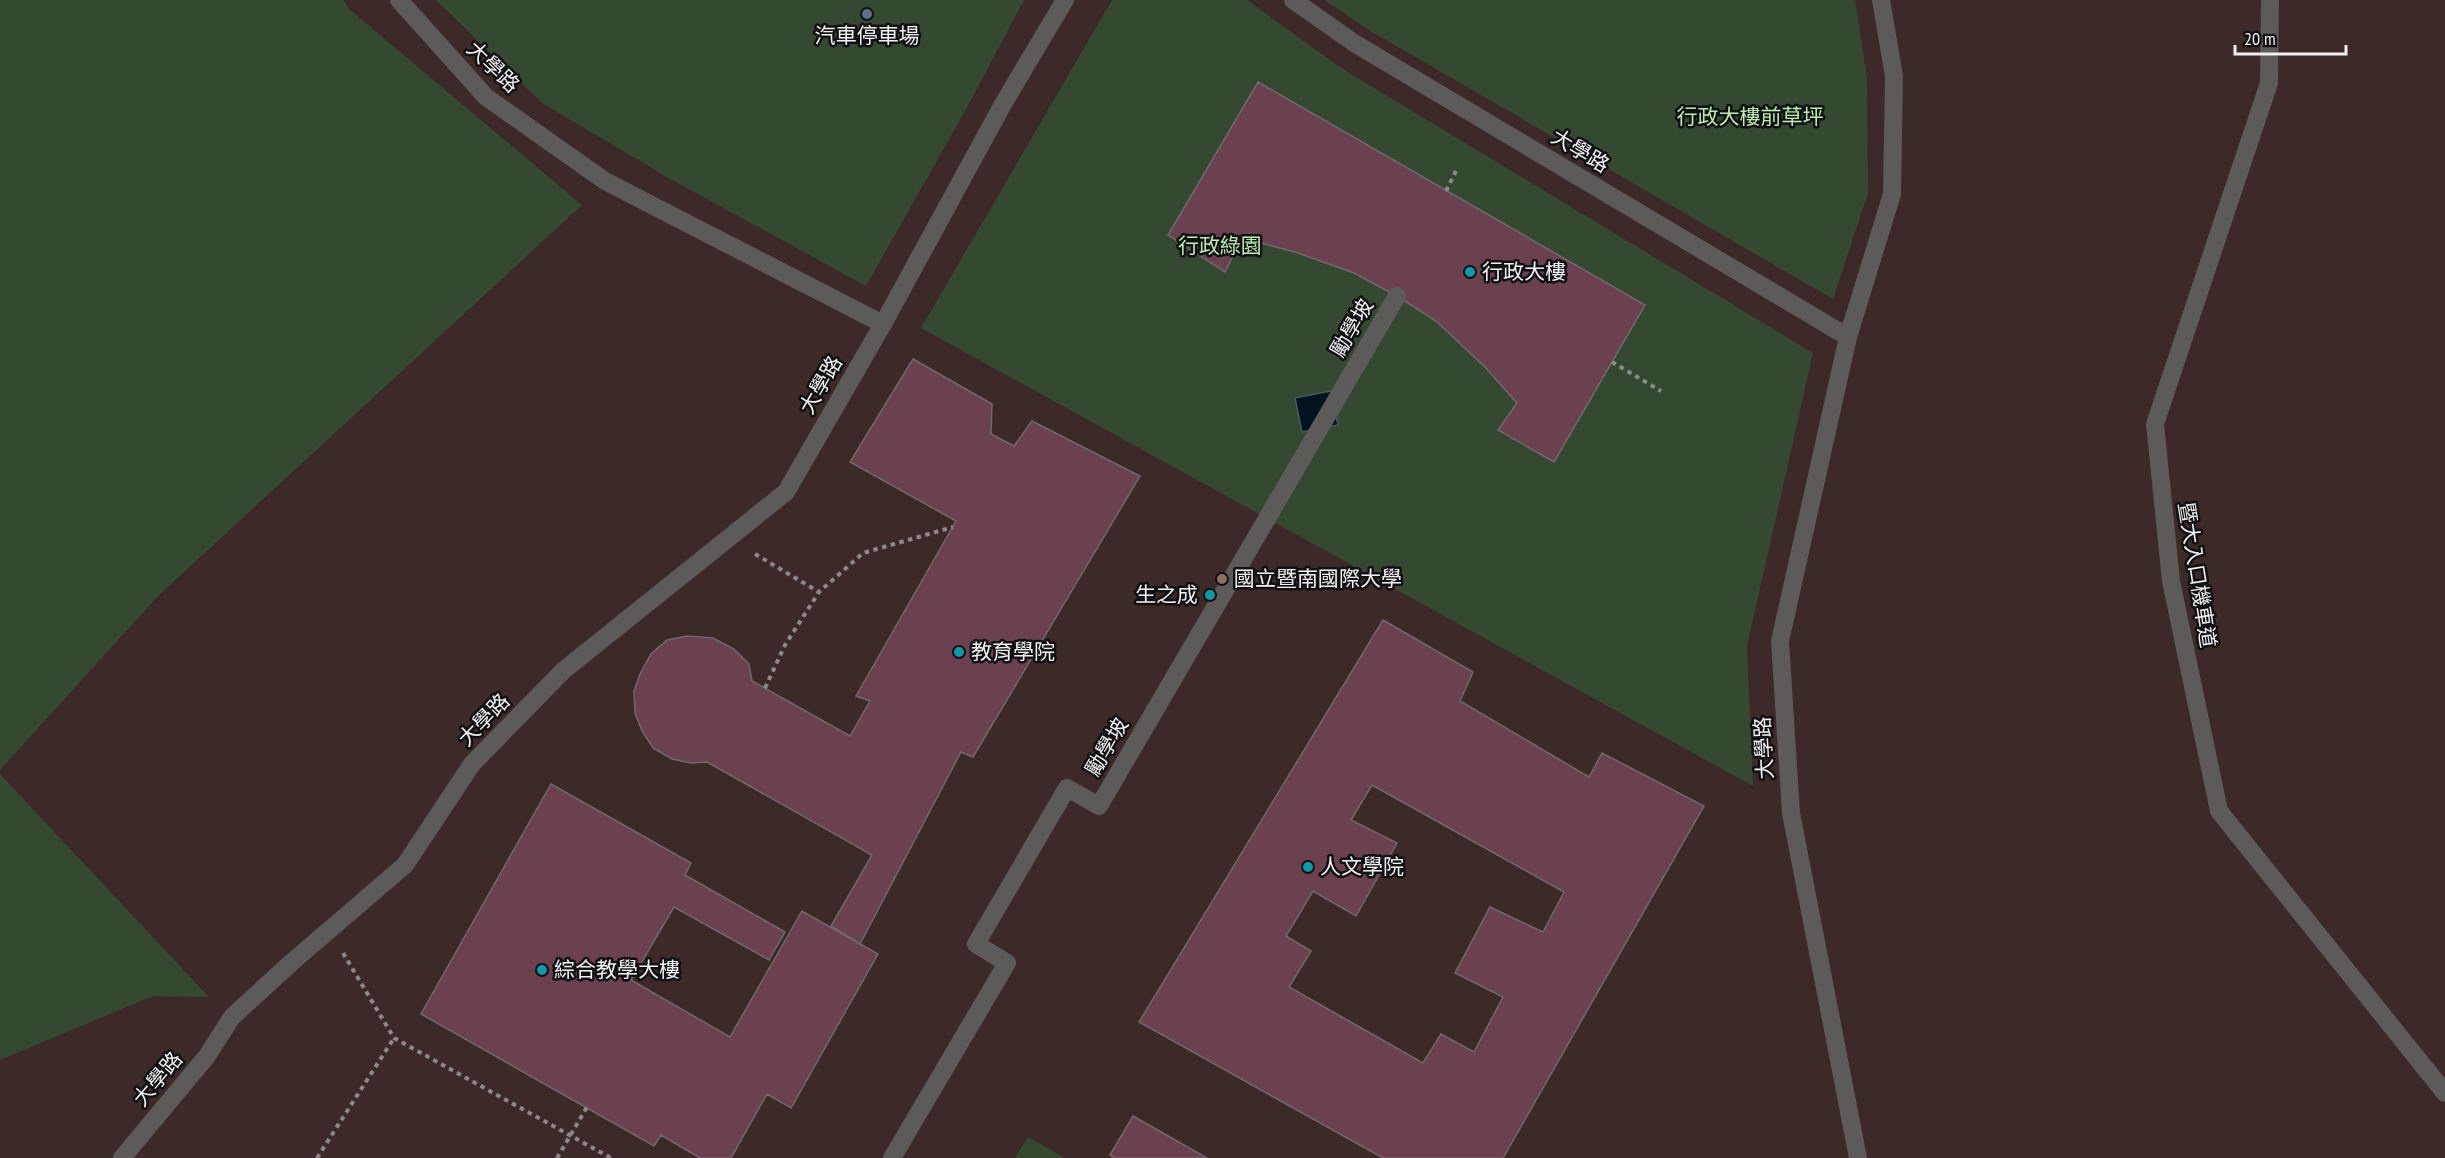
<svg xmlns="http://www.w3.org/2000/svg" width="2445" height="1158" font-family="'PT Sans Narrow','Noto Sans TC',sans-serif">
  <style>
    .education { fill: #3d2927 }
    .green { fill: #354932 }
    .water { fill: #011320; stroke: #49555f; stroke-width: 1.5 }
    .building { fill: #6b404f; stroke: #6e6a6b; stroke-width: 1.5; fill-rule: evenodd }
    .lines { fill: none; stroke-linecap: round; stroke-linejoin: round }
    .path { stroke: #8a8a8c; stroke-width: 4; stroke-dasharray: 4.5 4.5; stroke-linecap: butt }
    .lane { stroke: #5c5b5a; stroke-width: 18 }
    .street { stroke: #5c5b5a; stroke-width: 18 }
    .service-dot { fill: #5c6f8a; stroke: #111012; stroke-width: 2 }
    .culture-dot { fill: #0f9aa8; stroke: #111012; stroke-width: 2 }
    .education-dot { fill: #8d6e63; stroke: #111012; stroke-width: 2 }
    .labels { text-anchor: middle; stroke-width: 5; stroke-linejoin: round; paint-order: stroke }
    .poi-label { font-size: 21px; fill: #f0f0f2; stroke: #111012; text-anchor: start }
    .street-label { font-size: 21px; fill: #f0f0f2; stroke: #111012 }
    .park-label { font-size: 21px; fill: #b9eab0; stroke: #111012 }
  </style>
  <rect width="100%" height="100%" fill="#28272a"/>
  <path class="education" d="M0,0H2445V1158H0Z"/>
  <path class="green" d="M0,0H344L349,9L582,205L157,597L0,770Z
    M436,0H1024L970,102L866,286L667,177L542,103Z
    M1112,0H1247L1341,68L1813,353L1747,646L1753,786L921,328Z
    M1325,0H1855L1867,78L1868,193L1833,299L1367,29Z
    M0,774L209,997L153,996L0,1060Z
    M1028,1137L1065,1158H1015Z"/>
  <path class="water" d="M1331,391L1338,425L1302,432L1295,398Z"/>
  <path class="building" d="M1258,82L1645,305L1554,462L1498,430L1517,403L1485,367L1436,321L1397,296L1354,273L1295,252L1242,238L1225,272L1168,235Z
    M913,359L992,404L991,434L1014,446L1032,421L1140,476L973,757L961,752L860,944L831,926L872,855L707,762L691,763L672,759L653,748L642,731L635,713L634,691L640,674L651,654L667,640L687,636L713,638L734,649L749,664L752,681L850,736L870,701L856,696L956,521L850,462Z
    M1383,620L1473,672L1460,701L1589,777L1602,753L1704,806L1503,1158H1383L1139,1022ZM1372,785L1564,892L1543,932L1490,907L1455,973L1503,997L1474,1052L1441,1034L1423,1063L1289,987L1311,951L1286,936L1313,891L1356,916L1397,843L1351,820Z
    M551,784L691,863L685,875L785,932L769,960L674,907L631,980L730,1037L802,911L878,954L791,1108L767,1094L731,1158H700L661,1135L654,1146L421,1014Z
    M1133,1116L1207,1158H1115L1110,1155Z"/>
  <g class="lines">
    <path class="path" d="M1446,191L1458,167
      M1612,362L1661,391
      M755,554L819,592
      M765,688L785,645L819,592L863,553L953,527
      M343,953L394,1038L611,1158
      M317,1158L394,1038
      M557,1158L587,1107"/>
    <path class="lane" d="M399,0L486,97L605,181L883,324
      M1293,0L1354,43L1848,337"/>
    <path class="street" d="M2270,0L2269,83L2155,424L2171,581L2219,811L2445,1093
      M122,1158L207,1056L232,1017L292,962L405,865L472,764L564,670L786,492L883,324L1003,104L1065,0
      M892,1158L1007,963L976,944L1067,788L1099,806L1397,296
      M1858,1158L1791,813L1780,641L1848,337L1892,194L1894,76L1881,0"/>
  </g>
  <circle class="service-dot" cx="867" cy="14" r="6"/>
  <g class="culture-dot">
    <circle cx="1470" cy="272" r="6"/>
    <circle cx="1210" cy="595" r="6"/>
    <circle cx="959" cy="652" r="6"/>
    <circle cx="1308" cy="867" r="6"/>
    <circle cx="542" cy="970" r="6"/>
  </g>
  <circle class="education-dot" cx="1222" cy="579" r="6"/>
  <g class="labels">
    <g class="poi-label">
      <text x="867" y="43" text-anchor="middle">汽車停車場</text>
      <text x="1482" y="279">行政大樓</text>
      <text x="1234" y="586">國立暨南國際大學</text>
      <text x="1198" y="602" text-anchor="end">生之成</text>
      <text x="971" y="659">教育學院</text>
      <text x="1320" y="874">人文學院</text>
      <text x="554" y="977">綜合教學大樓</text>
    </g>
    <g class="street-label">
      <text transform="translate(493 67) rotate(44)" y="7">大學路</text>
      <text transform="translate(1580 151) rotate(31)" y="7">大學路</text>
      <text transform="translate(1352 328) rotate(-60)" y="7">勵學坡</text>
      <text transform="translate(821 385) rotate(-60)" y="7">大學路</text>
      <text transform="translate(2197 575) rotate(81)" y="7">暨大入口機車道</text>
      <text transform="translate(484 720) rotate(-46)" y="7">大學路</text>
      <text transform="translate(1107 747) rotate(-60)" y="7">勵學坡</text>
      <text transform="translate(1764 748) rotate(-93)" y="7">大學路</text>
      <text transform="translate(158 1079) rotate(-50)" y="7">大學路</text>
    </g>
    <g class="park-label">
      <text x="1750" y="124">行政大樓前草坪</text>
      <text x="1220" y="253">行政綠園</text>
    </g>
  </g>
  <path d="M2235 45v9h111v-9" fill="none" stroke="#f0f0f2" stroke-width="3"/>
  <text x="2244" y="45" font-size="18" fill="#f0f0f2" stroke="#111012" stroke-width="4.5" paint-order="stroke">20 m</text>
</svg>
